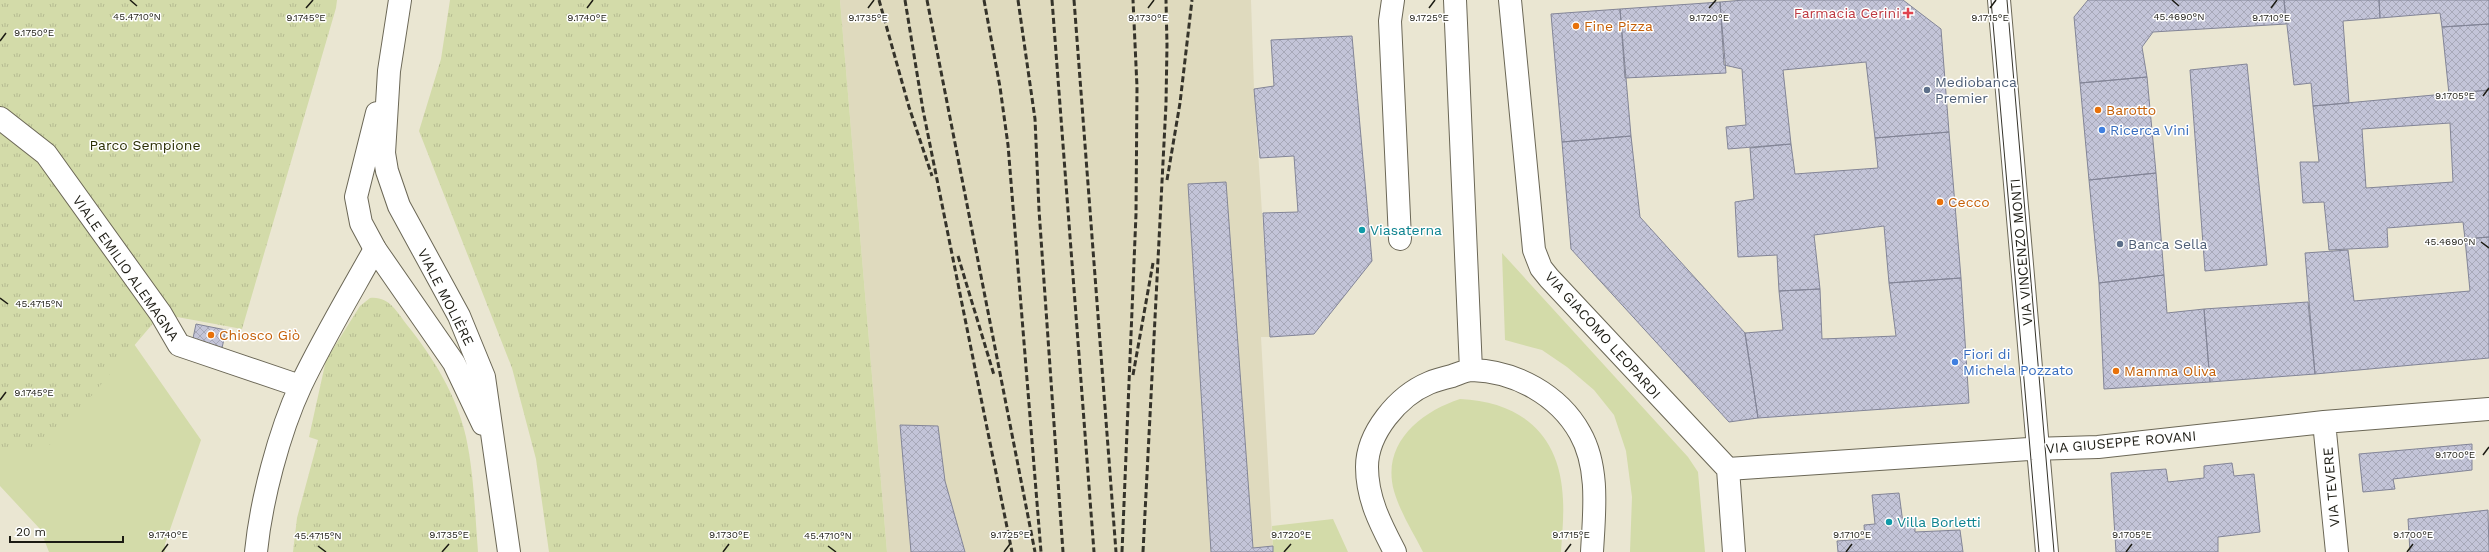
<svg xmlns="http://www.w3.org/2000/svg" width="2489" height="552" font-family="'Work Sans',sans-serif">
  <style>
    .built { fill: #dfdabe }
    .grass { fill: #d3dba9 }
    .park { fill: url(#park-tufts) }
    .building { fill: url(#building-cross-hatch); stroke: #838597; fill-rule: evenodd }
    .lines { fill: none; stroke-linecap: round; stroke-linejoin: round }
    .service-casing { stroke: #6b6756; stroke-width: 24 }
    .pedestrian-casing { stroke: #6b6756; stroke-width: 24 }
    .minor-casing { stroke: #6b6756; stroke-width: 24 }
    .tertiary-casing { stroke: #6b6756; stroke-width: 24 }
    .service { stroke: #fff; stroke-width: 22 }
    .pedestrian { stroke: #fff; stroke-width: 22 }
    .minor { stroke: #fff; stroke-width: 22 }
    .tertiary { stroke: #fff; stroke-width: 22 }
    .tram { stroke: #35332a; stroke-width: 1 }
    .rail { stroke: #35332a; stroke-width: 3; stroke-dasharray: 6 3; stroke-linecap: butt }
    .ticks { fill: none; stroke: #1c1b13; stroke-width: 1.5 }
    .health-dot { fill: #e0444e; stroke: #fff; stroke-width: 1.5 }
    .food-dot { fill: #e8710a; stroke: #fff; stroke-width: 1.5 }
    .service-dot { fill: #5c6f8a; stroke: #fff; stroke-width: 1.5 }
    .shop-dot { fill: #3f7fe0; stroke: #fff; stroke-width: 1.5 }
    .culture-dot { fill: #0f9aa8; stroke: #fff; stroke-width: 1.5 }
    .labels { text-anchor: middle; stroke-width: 3; stroke-linejoin: round; paint-order: stroke }
    .health-label { font-size: 14px; fill: #be3a42; stroke: #fff; text-anchor: end }
    .food-label { font-size: 14px; fill: #c56008; stroke: #fff; text-anchor: start }
    .service-label { font-size: 14px; fill: #4e5e75; stroke: #fff; text-anchor: start }
    .shop-label { font-size: 14px; fill: #366cbe; stroke: #fff; text-anchor: start }
    .park-label { font-size: 14px; fill: #2c3005; stroke: #fff }
    .culture-label { font-size: 14px; fill: #0d838f; stroke: #fff; text-anchor: start }
    .street-label { font-size: 14px; fill: #1c1b13; stroke: #fff }
    .ticks-label { font-size: 10px; text-anchor: middle; fill: #1c1b13; stroke: #fff; stroke-width: 3; stroke-linejoin: round; paint-order: stroke }
  </style>
  <defs>
    <pattern id="park-tufts" width="24" height="20" patternUnits="userSpaceOnUse"><rect width="24" height="20" fill="#d3dba9"/><path d="M3 7l-1-3M5 7V3M7 7l1-3M15 17l-1-3M17 17v-4M19 17l1-3" fill="none" stroke="#b5bb91"/></pattern>
    <pattern id="building-cross-hatch" width="8" height="8" patternUnits="userSpaceOnUse"><rect width="8" height="8" fill="#c3c4d8"/><path d="M0 0l8 8M0 8l8-8" fill="none" stroke="#a7a8b8"/></pattern>
  </defs>
  <rect width="100%" height="100%" fill="#eae6d2"/>
  <path class="built" d="M840,0H1251L1254,89L1270,337H1261L1273,552H887Z"/>
  <path class="grass" d="M0,154L101,277L134,344L201,440L165,544V552H49L40,529L0,486Z
    M1502,253L1688,457L1698,472L1705,552H1630L1632,497L1626,451L1614,415L1594,390L1567,367L1542,350L1505,340Z
    M1460,399C1523,402 1561,436 1563,500C1564,517 1562,535 1561,552H1423C1413,532 1400,512 1394,491C1381,444 1420,412 1460,399Z
    M1333,519L1348,552H1273L1272,526Z"/>
  <path class="park" d="M0,0H337L336,8L242,329L161,314L47,448L0,450Z
    M450,0H840L887,552H549L536,459L512,368L419,131L441,59Z
    M370,298C389,296 397,312 407,325C433,357 457,396 466,437C474,474 475,514 478,552H293L297,518L318,440L309,437L326,360L360,306Z"/>
  <path class="building" d="M1744,0H1903L1941,29L1949,132L1875,138L1866,62L1783,70L1791,144L1728,149L1726,127L1746,125L1742,69L1724,65L1720,2Z
    M2088,0H2284L2286,24L2153,32L2142,47L2147,77L2080,83L2074,17Z
    M2284,0H2379L2380,18L2343,21L2349,103L2313,106L2311,83L2294,85Z
    M2379,0H2489V24L2442,27L2440,13L2380,18Z
    M1720,2L1726,73L1625,78L1620,9Z
    M1620,9L1631,136L1562,142L1551,14Z
    M2489,24V90L2449,94L2442,27Z
    M1352,36L1372,261L1314,334L1270,337L1263,213L1298,212L1294,156L1260,158L1254,89L1274,86L1271,40Z
    M2247,64L2267,265L2205,271L2190,70Z
    M2147,77L2156,173L2089,180L2080,83Z
    M2489,90V237L2465,239L2463,222L2387,228L2388,247L2329,250L2324,202L2303,203L2300,162H2319L2313,106ZM2450,123L2453,182L2366,188L2362,129Z
    M1949,132L1961,278L1889,283L1884,226L1814,235L1820,289L1779,291L1777,255L1738,257L1735,202L1754,199L1750,148L1791,144L1795,174L1878,168L1875,138Z
    M1631,136L1640,217L1745,333L1758,418L1729,422L1571,249L1562,142Z
    M2156,173L2164,275L2099,283L2089,180Z
    M1226,182L1253,548L1273,546V552H1211L1188,184Z
    M2489,237V358L2315,374L2305,253L2348,250L2354,301L2470,291L2465,239Z
    M2164,275L2167,313L2204,309L2210,382L2104,389L2099,283Z
    M1961,278L1969,403L1758,418L1745,333L1783,330L1779,291L1820,289L1822,339L1896,336L1889,283Z
    M2308,302L2315,374L2210,382L2204,309Z
    M196,324L226,330L222,348L192,343Z
    M900,425L938,426L945,481L965,552H911Z
    M2472,444V470L2393,479L2395,489L2363,492L2359,454Z
    M2232,463L2234,476L2254,474L2260,532L2218,537V552H2116L2111,473L2166,469L2168,482L2204,478V466Z
    M1899,493L1903,523L1915,521V532L1960,530L1963,552H1838L1837,541L1865,539L1864,525L1875,524L1872,495Z
    M2488,510L2489,552H2410L2408,519Z"/>
  <g class="lines">
    <g class="service-casing">
      <path id="service" d="M256,552C261,501 279,432 301,385C323,339 350,294 375,249"/>
    </g>
    <g class="pedestrian-casing">
      <path id="pedestrian" d="M0,118L46,154L161,314L179,345L300,386"/>
    </g>
    <g class="minor-casing">
      <path id="minor" d="M1393,0L1390,21L1400,239
        M1455,0L1471,370
        M1510,0L1534,250L1541,268L1549,278L1728,469L1734,552
        M1999,0L2047,552
        M2324,422L2337,552
        M1728,469L2029,449L2098,447L2324,422L2489,409
        M1395,552C1381,525 1367,499 1367,467C1367,433 1398,396 1429,383C1436,380 1444,378 1452,376C1458,374 1466,370 1472,370C1515,371 1559,395 1580,433C1600,468 1594,514 1592,552"/>
    </g>
    <g class="tertiary-casing">
      <path id="tertiary" d="M400,0L389,71L384,153L387,171L399,206L459,316L484,377L509,552
        M377,113L356,197L361,223L375,249L454,363L483,424"/>
    </g>
    <use href="#service" class="service"/>
    <use href="#pedestrian" class="pedestrian"/>
    <use href="#minor" class="minor"/>
    <use href="#tertiary" class="tertiary"/>
    <path class="tram" d="M1991,0L2039,552
      M2007,0L2054,552"/>
    <path class="rail" d="M879,0L909,107L932,176
      M905,0L923,110L1012,552
      M927,0L1035,552
      M984,0L1000,87L1008,145L1041,552
      M1018,0L1035,119L1039,210L1063,552
      M1052,0L1094,552
      M1074,0L1116,552
      M1167,180L1180,103L1192,0
      M958,256L994,375
      M1133,375L1153,263
      M1122,552L1136,214L1137,87L1133,0
      M1143,552L1166,104L1167,45L1166,0"/>
  </g>
  <path class="ticks" d="M130,0L137,6M2172,0L2179,6M306,8L313,0M587,8L593,0M868,8L874,0M1148,8L1154,0M1429,8L1435,0M1709,8L1716,0M1990,8L1996,0M2271,8L2277,0M0,41L6,33M2483,96L2489,88M2481,242L2489,248M0,298L8,304M0,400L6,392M2483,455L2489,447M318,546L326,552M828,546L836,552M162,552L168,544M442,552L449,544M723,552L729,544M1004,552L1010,544M1284,552L1291,544M1565,552L1571,544M1846,552L1852,544M2126,552L2132,544M2407,552L2413,544"/>
  <path class="health-dot" d="M1906 7h4v4h4v4h-4v4h-4v-4h-4v-4h4z"/>
  <g class="food-dot">
    <circle cx="1576" cy="26" r="4"/>
    <circle cx="2098" cy="110" r="4"/>
    <circle cx="1940" cy="202" r="4"/>
    <circle cx="211" cy="335" r="4"/>
    <circle cx="2116" cy="371" r="4"/>
  </g>
  <g class="service-dot">
    <circle cx="1927" cy="90" r="4"/>
    <circle cx="2120" cy="244" r="4"/>
  </g>
  <g class="shop-dot">
    <circle cx="2102" cy="130" r="4"/>
    <circle cx="1955" cy="362" r="4"/>
  </g>
  <g class="culture-dot">
    <circle cx="1362" cy="230" r="4"/>
    <circle cx="1889" cy="522" r="4"/>
  </g>
  <g class="labels">
    <g class="health-label">
      <text x="1900" y="18">Farmacia Cerini</text>
    </g>
    <g class="food-label">
      <text x="1584" y="31">Fine Pizza</text>
      <text x="2106" y="115">Barotto</text>
      <text x="1948" y="207">Cecco</text>
      <text x="219" y="340">Chiosco Giò</text>
      <text x="2124" y="376">Mamma Oliva</text>
    </g>
    <g class="service-label">
      <text x="1935" y="87">Mediobanca<tspan x="1935" dy="16">Premier</tspan></text>
      <text x="2128" y="249">Banca Sella</text>
    </g>
    <g class="shop-label">
      <text x="2110" y="135">Ricerca Vini</text>
      <text x="1963" y="359">Fiori di<tspan x="1963" dy="16">Michela Pozzato</tspan></text>
    </g>
    <g class="park-label">
      <text x="145" y="150">Parco Sempione</text>
    </g>
    <g class="culture-label">
      <text x="1370" y="235">Viasaterna</text>
      <text x="1897" y="527">Villa Borletti</text>
    </g>
    <g class="street-label">
      <text transform="translate(2021 252) rotate(-95)" y="5">VIA VINCENZO MONTI</text>
      <text transform="translate(126 268) rotate(55)" y="5">VIALE EMILIO ALEMAGNA</text>
      <text transform="translate(446 297) rotate(63)" y="5">VIALE MOLIÈRE</text>
      <text transform="translate(1603 335) rotate(48)" y="5">VIA GIACOMO LEOPARDI</text>
      <text transform="translate(2121 442) rotate(-5)" y="5">VIA GIUSEPPE ROVANI</text>
      <text transform="translate(2331 487) rotate(-95)" y="5">VIA TEVERE</text>
    </g>
  </g>
  <g class="ticks-label">
    <text x="2179" y="20">45.4690°N</text>
    <text x="137" y="20">45.4710°N</text>
    <text x="306" y="21">9.1745°E</text>
    <text x="587" y="21">9.1740°E</text>
    <text x="868" y="21">9.1735°E</text>
    <text x="1148" y="21">9.1730°E</text>
    <text x="1429" y="21">9.1725°E</text>
    <text x="1709" y="21">9.1720°E</text>
    <text x="1990" y="21">9.1715°E</text>
    <text x="2271" y="21">9.1710°E</text>
    <text x="34" y="36">9.1750°E</text>
    <text x="2455" y="99">9.1705°E</text>
    <text x="2450" y="245">45.4690°N</text>
    <text x="39" y="307">45.4715°N</text>
    <text x="34" y="396">9.1745°E</text>
    <text x="2455" y="458">9.1700°E</text>
    <text x="168" y="538">9.1740°E</text>
    <text x="449" y="538">9.1735°E</text>
    <text x="729" y="538">9.1730°E</text>
    <text x="1010" y="538">9.1725°E</text>
    <text x="1291" y="538">9.1720°E</text>
    <text x="1571" y="538">9.1715°E</text>
    <text x="1852" y="538">9.1710°E</text>
    <text x="2132" y="538">9.1705°E</text>
    <text x="2413" y="538">9.1700°E</text>
    <text x="318" y="539">45.4715°N</text>
    <text x="828" y="539">45.4710°N</text>
  </g>
  <path d="M10 536v6h113v-6" fill="none" stroke="#1c1b13" stroke-width="2"/>
  <text x="16" y="536" font-size="12" fill="#1c1b13" stroke="#ffffff" stroke-width="3" paint-order="stroke">20 m</text>
</svg>
